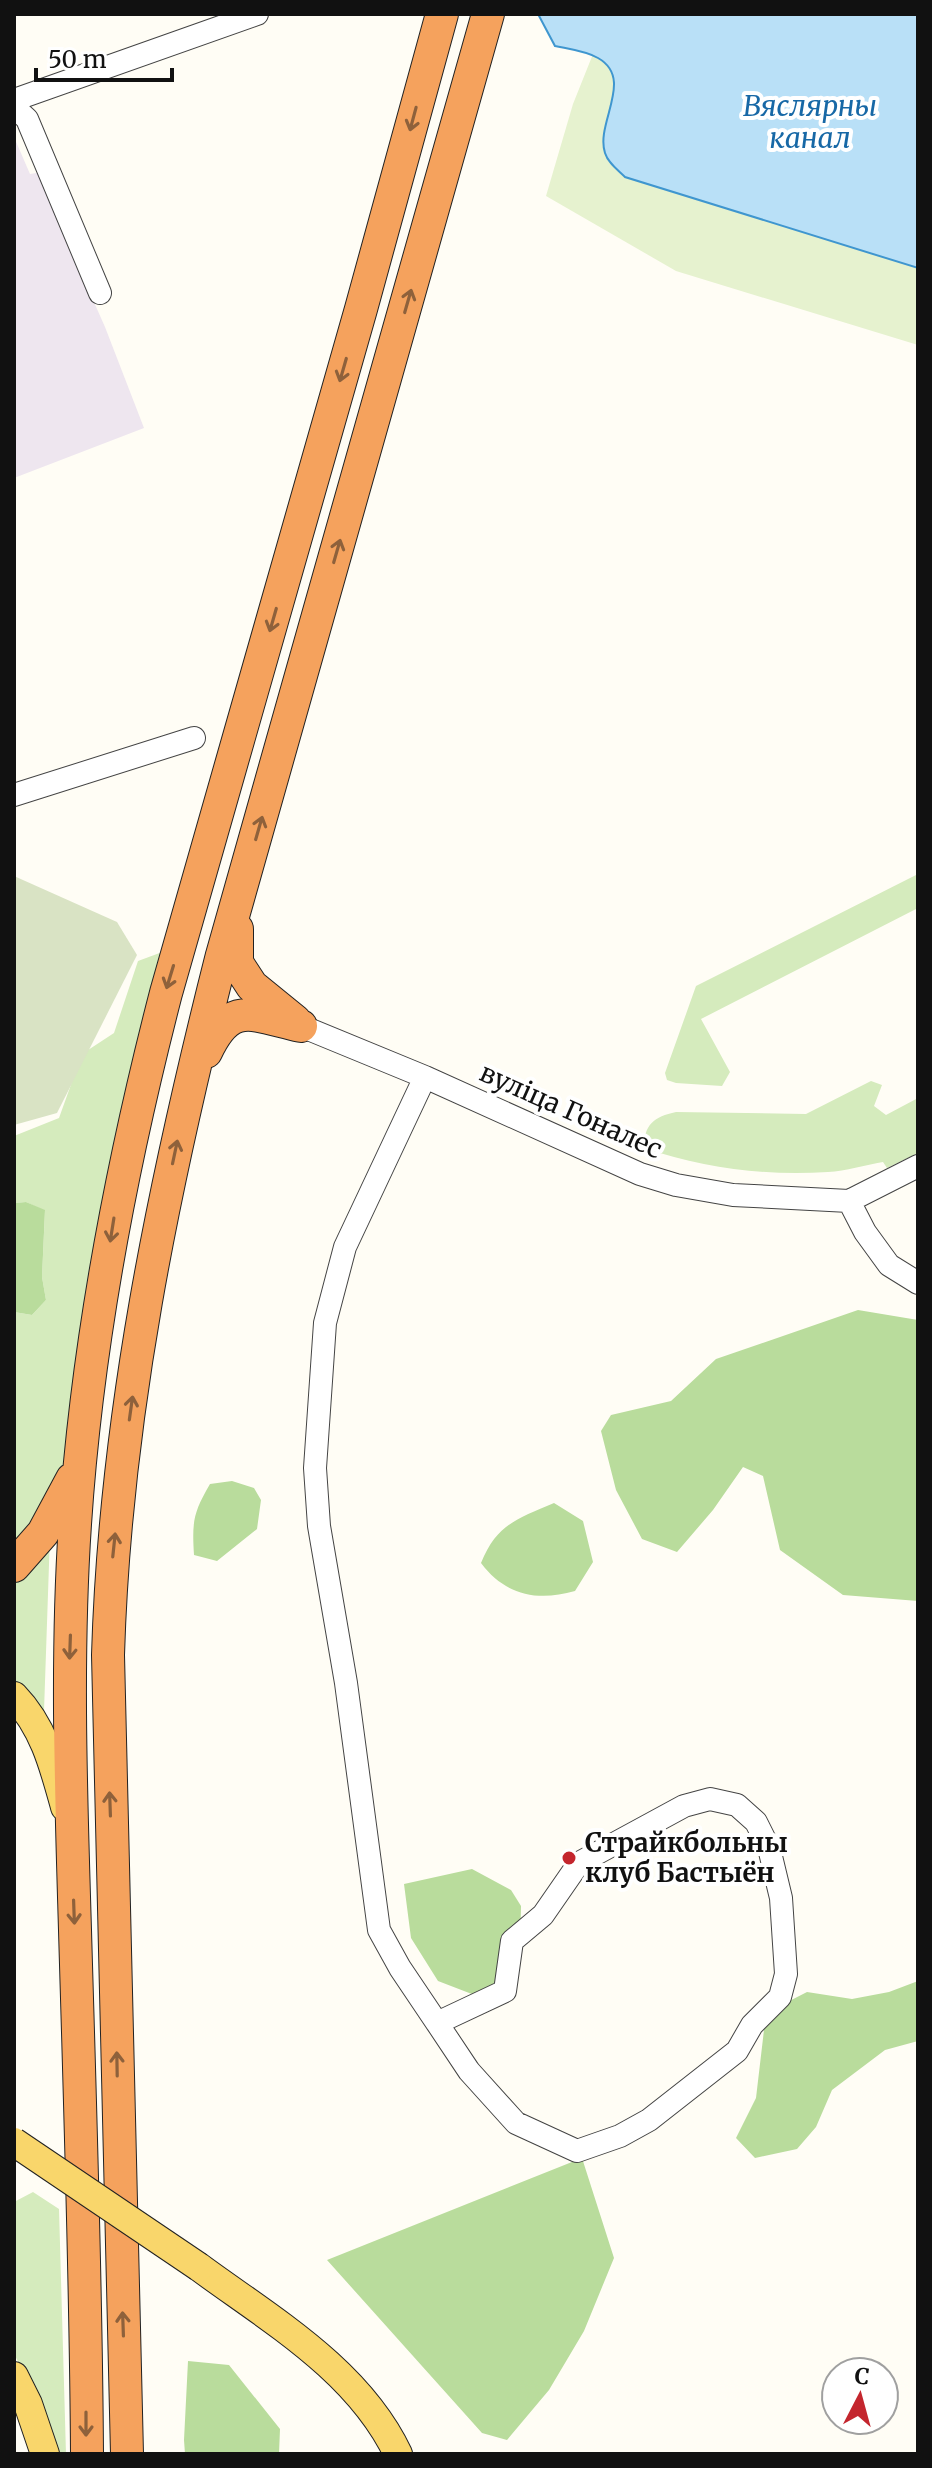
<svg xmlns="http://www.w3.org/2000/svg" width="932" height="2468" font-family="Merriweather,serif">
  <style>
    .industrial { fill: #eee6ef }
    .green { fill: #d5ebbd }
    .forest { fill: #b9dc9c }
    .cemetery { fill: #d9e3c4 }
    .pitch { fill: #e6f2cf }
    .water { fill: #b9e0f7; stroke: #3f96cf; stroke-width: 2 }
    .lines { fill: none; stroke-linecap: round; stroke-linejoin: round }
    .minor-casing { stroke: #444; stroke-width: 24 }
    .major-casing { stroke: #222; stroke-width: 30 }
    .highway-casing { stroke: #222; stroke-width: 34 }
    .minor { stroke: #fff; stroke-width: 22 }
    .major { stroke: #f9d66b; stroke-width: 28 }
    .highway { stroke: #f5a25d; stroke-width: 32 }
    .major-bridge-casing { stroke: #222; stroke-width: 30; stroke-linecap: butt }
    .major-bridge { stroke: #f9d66b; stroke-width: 28 }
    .oneway { stroke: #8e613b }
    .poi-dot { fill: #c4262e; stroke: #fff; stroke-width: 3 }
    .labels { text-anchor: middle; stroke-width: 8; stroke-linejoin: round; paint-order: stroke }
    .street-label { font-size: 26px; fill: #111; stroke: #fff }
    .poi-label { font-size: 26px; font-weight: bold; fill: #111; stroke: #fff; text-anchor: start }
    .water-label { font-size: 28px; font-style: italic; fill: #1768a6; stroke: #fff }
  </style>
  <rect width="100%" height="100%" fill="#fffdf5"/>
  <path class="industrial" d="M14,137L30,174L43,172L63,232L105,327L144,428L14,478Z"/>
  <path class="green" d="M918,874V908L701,1019L730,1072L722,1086L676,1083L667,1080L665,1073L696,986Z
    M165,951L65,1474L14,1555V1312L32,1315L46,1300L42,1277L45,1211L26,1202L14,1203V1136L59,1118L82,1054L114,1033L138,961Z
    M871,1081L882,1085L874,1106L886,1115L918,1098V1153L887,1168L883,1162C865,1165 846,1171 828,1172C763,1176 705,1168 644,1148C644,1124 654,1117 676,1112L806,1114Z
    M50,1535L44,1711L39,1713L14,1684V1581Z
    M33,2192L59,2209L66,2454H56L48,2429L14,2353V2202Z"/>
  <path class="forest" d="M26,1202L45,1210L42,1277L46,1300L32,1315L14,1312V1203Z
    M858,1310L918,1320V1601L843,1595L780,1550L763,1476L743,1467L713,1510L677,1552L642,1539L616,1490L601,1431L611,1415L671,1401L716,1359Z
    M232,1481L254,1488L261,1500L257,1529L217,1561L194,1555C192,1522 193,1513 210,1484Z
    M554,1503L583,1521L593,1562L575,1591C537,1602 505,1595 481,1563C497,1524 517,1519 554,1503Z
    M472,1869L511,1890L521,1906L520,1955L499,1985L477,1996L438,1981L411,1938L404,1884Z
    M918,1981V2041L885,2050L832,2090L816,2127L797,2149L755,2158L736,2138L756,2098L766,2013L807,1992L852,1999L889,1992Z
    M582,2158L614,2258L584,2331L549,2390L507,2440L482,2433L327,2260Z
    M188,2361L229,2365L280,2429L279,2454H185L184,2440Z"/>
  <path class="cemetery" d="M14,876L117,922L137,955L57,1113L14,1125Z"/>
  <path class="pitch" d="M609,14H918V345L676,271L546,196L573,104Z"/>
  <path class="water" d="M538,14H918V268L625,177C618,170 608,163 605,153C595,123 635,79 598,58C586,51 569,49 555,46Z"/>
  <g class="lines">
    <g class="minor-casing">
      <path id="minor" d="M14,100L257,14
        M14,107L27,119L100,293
        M14,795L194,738
        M301,1026L425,1077L640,1174L676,1185L733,1195L849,1201L918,1166
        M425,1077L345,1247L325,1323L315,1468L319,1526L346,1683L379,1930L400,1968L437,2023L505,1991L512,1941L543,1915L579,1863L684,1806L710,1799L737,1805L756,1822L769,1848L781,1898L786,1974L780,1997L752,2025L737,2051L649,2120L620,2136L577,2151L516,2123L469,2071L437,2023
        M849,1201L865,1232L889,1265L918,1283"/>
    </g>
    <g class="major-casing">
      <path id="major" d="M14,1696C44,1727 54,1767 65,1807
        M199,2267C271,2320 358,2370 398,2454
        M14,2376L28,2404L45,2454"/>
    </g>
    <g class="highway-casing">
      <path id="highway" d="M237,929V963L252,986L295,1021
        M206,1052C231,999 252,1015 301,1026
        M14,1566L43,1533L72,1479
        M87,2454C86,2279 80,2104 75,1930C71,1795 66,1659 75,1524C87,1344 121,1167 166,993L361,309L442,14
        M127,2454L108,1655C115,1418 164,1184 222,955L488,14"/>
    </g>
    <use href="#minor" class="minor"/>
    <use href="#major" class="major"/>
    <use href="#highway" class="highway"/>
    <g class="major-bridge-casing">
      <path id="major-bridge" d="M14,2142L199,2267"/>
    </g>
    <use href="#major-bridge" class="major-bridge"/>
  </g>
  <defs><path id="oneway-shaft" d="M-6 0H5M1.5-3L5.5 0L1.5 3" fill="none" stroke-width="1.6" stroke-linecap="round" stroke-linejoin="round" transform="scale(2)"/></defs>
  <g class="oneway">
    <use href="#oneway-shaft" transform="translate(413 119) rotate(105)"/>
    <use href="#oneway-shaft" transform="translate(408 301) rotate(-74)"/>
    <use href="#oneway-shaft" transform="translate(343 370) rotate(106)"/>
    <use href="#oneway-shaft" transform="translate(337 551) rotate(-74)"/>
    <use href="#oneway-shaft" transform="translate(273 620) rotate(106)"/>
    <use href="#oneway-shaft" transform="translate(259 828) rotate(-74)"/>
    <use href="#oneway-shaft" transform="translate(170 977) rotate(107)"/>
    <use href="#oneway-shaft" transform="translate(175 1152) rotate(-78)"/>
    <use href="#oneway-shaft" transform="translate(112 1230) rotate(99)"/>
    <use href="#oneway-shaft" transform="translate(131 1408) rotate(-82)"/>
    <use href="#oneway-shaft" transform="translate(114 1545) rotate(-84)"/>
    <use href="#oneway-shaft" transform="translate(70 1647) rotate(92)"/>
    <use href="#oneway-shaft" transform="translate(110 1804) rotate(-92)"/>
    <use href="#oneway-shaft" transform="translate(74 1912) rotate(88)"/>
    <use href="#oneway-shaft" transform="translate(117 2064) rotate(-91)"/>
    <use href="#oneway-shaft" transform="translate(123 2324) rotate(-92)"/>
    <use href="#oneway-shaft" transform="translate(86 2424) rotate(90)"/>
  </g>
  <circle class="poi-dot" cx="569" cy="1858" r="8"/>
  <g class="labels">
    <g class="street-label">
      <text transform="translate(571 1111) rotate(24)" y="9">вуліца Гоналес</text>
    </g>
    <g class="poi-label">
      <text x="585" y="1852">Страйкбольны<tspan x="585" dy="30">клуб Бастыён</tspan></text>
    </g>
    <g class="water-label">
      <text x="810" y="116">Вяслярны<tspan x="810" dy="32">канал</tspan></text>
    </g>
  </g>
  <rect width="932" height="2468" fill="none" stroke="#111111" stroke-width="32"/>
  <g transform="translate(860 2396) rotate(6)"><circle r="38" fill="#ffffff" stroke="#a0a0a0" stroke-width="2"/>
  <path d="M0-6L14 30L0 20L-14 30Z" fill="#c4262e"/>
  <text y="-12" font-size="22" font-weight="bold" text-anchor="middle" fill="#111111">С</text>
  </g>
  <path d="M36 68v12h136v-12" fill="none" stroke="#111111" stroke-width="4"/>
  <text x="48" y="68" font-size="24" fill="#111111" stroke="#ffffff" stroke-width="6" paint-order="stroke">50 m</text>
</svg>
